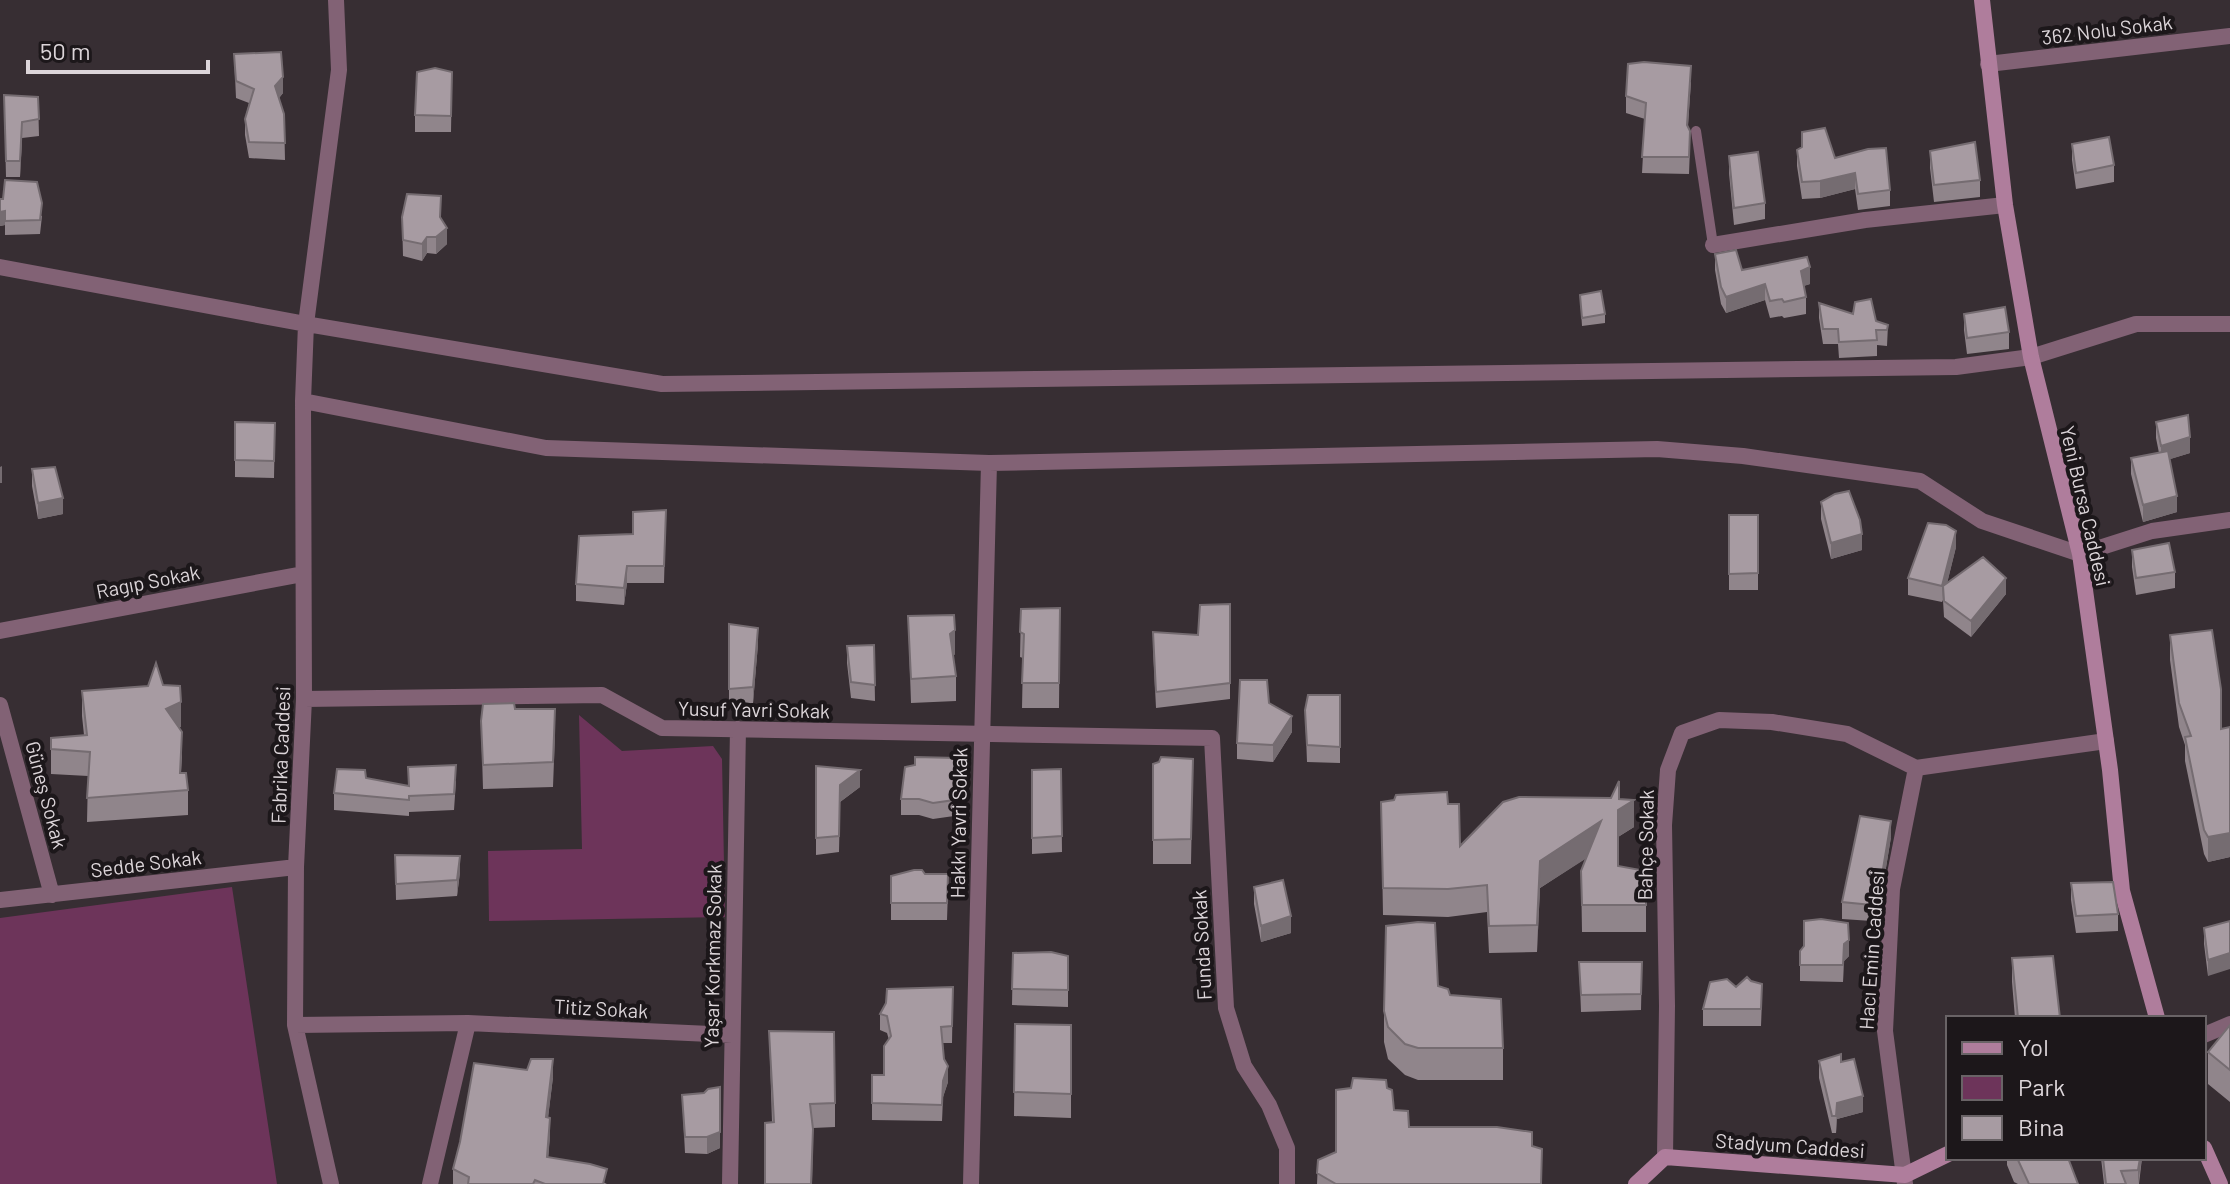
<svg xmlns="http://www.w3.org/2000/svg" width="2230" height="1184" font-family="Barlow,sans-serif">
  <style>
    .green { fill: #6d345a }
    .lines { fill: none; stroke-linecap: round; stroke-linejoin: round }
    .lane { stroke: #826275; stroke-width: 10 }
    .street { stroke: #826275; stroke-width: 16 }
    .secondary { stroke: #af7d9c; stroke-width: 16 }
    .wall { fill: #90858b }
    .shaded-wall { fill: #756c71 }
    .building { fill: #a79ba2; stroke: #756c71; stroke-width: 2 }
    .labels { text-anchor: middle; stroke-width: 8; stroke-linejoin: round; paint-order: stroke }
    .street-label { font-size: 20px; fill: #dcd5d9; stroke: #1c171a }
  </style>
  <rect width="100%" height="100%" fill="#372e33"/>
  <path class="green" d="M579,715L622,751L713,746L722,759L725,917L489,921L488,851L582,849Z
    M232,887L277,1184H0V918Z"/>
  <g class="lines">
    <path class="lane" d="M1696,131L1713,245"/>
    <path class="street" d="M1988,64L2230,36
      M1713,245L1865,220L2005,205
      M0,267L306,324L662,384L1956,367L2031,357L2136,324H2230
      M303,401L546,448L989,463L1657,449L1743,456L1920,481L1982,521L2080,554L2152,531L2230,520
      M0,631L303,574
      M304,699L602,695L662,728L1212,738L1226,1008L1244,1066L1269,1105L1287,1148V1184
      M0,705L52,895
      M0,900L296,867
      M295,1025L468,1023L732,1035
      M2204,1035L2230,1024
      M1665,1157L1667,1006L1664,825L1668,770L1682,733L1719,720L1772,722L1847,734L1916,768
      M331,1184L295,1025L296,867L304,699L303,401L306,324L339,70L336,0
      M430,1184L468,1023
      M730,1184L738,729
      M971,1184L989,463
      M1905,1184L1885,1031L1892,889L1916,768L2106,741"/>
    <path class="secondary" d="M1982,0L2005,205L2031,357L2080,554L2110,770L2122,891L2157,1018
      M2204,1148L2220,1184
      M1636,1184L1665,1157L1905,1175L1948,1154"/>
  </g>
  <path class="wall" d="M234,54L283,93L279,98L284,114L285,160L249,158L245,135V119L249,103L236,98Z
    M452,72L451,132H415V115Z
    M1691,82L1688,126L1690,148L1689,174L1642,173L1645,119L1626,113V96Z
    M4,95L38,97L39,136L22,138L20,177H6Z
    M2072,144L2114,165V182L2076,189L2072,160Z
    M1797,150L1835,158L1890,190V206L1858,210L1855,189L1820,198L1802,199L1797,166Z
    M1930,151L1980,180V197L1934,202L1930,168Z
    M1729,156L1765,203V219L1734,225L1729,173Z
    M0,199L42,216L40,234L5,235V225L0,226Z
    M402,217L441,218L447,244L436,254L427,253L422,261L403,256Z
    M1715,254L1742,270L1810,284L1803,286L1806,297V314L1784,318L1782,316L1770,318L1765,300L1726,313L1721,304L1715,270Z
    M1580,295L1605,314V323L1582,326Z
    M1819,303L1888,325L1887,346L1877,345V356L1839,358L1838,344H1823L1819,318Z
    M1964,314L2009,332V349L1967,354L1964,330Z
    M235,422L275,423L274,478L235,477Z
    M2156,422L2190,453L2170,459L2177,512L2143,522L2131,474V458L2159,453L2156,438Z
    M32,469L63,514L38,519L32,486Z
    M1821,502L1862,550L1831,559L1821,519Z
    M666,510L664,583H627L624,605L576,601V584L633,534Z
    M1729,515H1758V590H1729Z
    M1956,547L1947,583L2006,594L1971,637L1944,617L1943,600L1942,602L1908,595V578Z
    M2132,550L2175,572V588L2136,595L2132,567Z
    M1230,604V699L1156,708L1153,648L1198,635Z
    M1060,608L1059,708H1022L1023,658L1020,657L1021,609Z
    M908,616L955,654L953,656L956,676V701L911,703Z
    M729,624L758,644L753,703L729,705Z
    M2170,635L2221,729L2230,727V857L2208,862L2204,854L2185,761V745L2179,727L2170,660Z
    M874,645L875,701L851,698L847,663V646Z
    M163,685L181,727H179L182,756L181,773L188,790V815L87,822L88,776L51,774V738L84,735L82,716V691Z
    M1340,695V763L1307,762L1305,710Z
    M1269,703L1292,732L1273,762L1237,759V743Z
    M515,709L555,734L553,787L483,789L481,721Z
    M1193,759L1191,864H1153V764Z
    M816,766L860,787L840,802L839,852L816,855Z
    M408,767L456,781L454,810L409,812V816L334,810V793L366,778L408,786Z
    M1061,769L1062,852L1032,854V770Z
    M957,775L954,816L933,819L919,815H901V799Z
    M1619,799L1634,827L1618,837V866L1646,871V932H1582L1581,871L1586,858L1540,888L1537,952L1489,953L1487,912L1448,917L1383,915L1381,802L1448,804L1460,846Z
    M1891,837L1881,898L1872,921L1842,919V902Z
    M395,855L460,872L457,896L396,900Z
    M925,874L948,890L947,920H891V876Z
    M2071,883L2118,914V931L2076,933L2071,900Z
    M1254,887L1291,933L1261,942L1254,904Z
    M2230,921L2208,976L2204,944V928Z
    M1800,951L1849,956L1844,961L1843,982L1800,981Z
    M1013,953L1068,956V1007L1012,1005Z
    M2012,958L2060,1018H2015L2012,982Z
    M1579,962H1642L1641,1010L1581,1012Z
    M1438,986L1450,995L1503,1048V1080H1418L1405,1075L1388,1059L1384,1042V1011Z
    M953,987L952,1043H943L944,1059L948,1082L943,1097L942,1121L872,1120V1075H884L889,1040L887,1033L880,1030V1014Z
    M1736,987L1762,1000L1761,1026H1703V1009Z
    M1015,1024L1071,1025V1118L1014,1116Z
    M2230,1025V1102L2208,1084V1052Z
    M769,1031L835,1103V1127L813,1128V1153L772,1122Z
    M1819,1061L1841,1062L1863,1112L1837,1119L1836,1133H1832L1819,1078Z
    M553,1077L548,1117L550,1136L548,1157L607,1184H453V1169Z
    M1387,1088L1394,1110L1409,1127L1532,1146L1542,1184H1317L1318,1160L1336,1152Z
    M682,1095L720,1148L707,1154L685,1153Z
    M2007,1158H2068L2078,1184H2018L2014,1182L2007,1165Z
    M2101,1158H2142L2139,1184H2104Z"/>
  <path class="shaded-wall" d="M283,77V93L275,103V86Z
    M22,122V138L20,177V161Z
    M1855,173V189L1820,198V181Z
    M5,211V225L0,226V212Z
    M447,228V244L436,254V237Z
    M427,237V253L422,261V244Z
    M1810,267V284L1801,287V271Z
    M1765,284V300L1726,313V297Z
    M2190,437V453L2161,462V446Z
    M2,466V483H0V467Z
    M2177,496V512L2143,522V505Z
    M63,498V514L38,519V503Z
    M1956,531V547L1944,596L1943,586L1942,602V586Z
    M1862,534V550L1831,559V543Z
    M627,566V583L624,605V588Z
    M2006,578V594L1971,637V621Z
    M758,628V644L753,703V687Z
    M955,630V654L950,659V634Z
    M181,702V727L166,733V709Z
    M1292,716V732L1273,762V745Z
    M957,758V775L954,816V800Z
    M860,770V787L840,802L839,852L840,785Z
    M1634,800V827L1618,837V810Z
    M1601,821V849L1540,888L1537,952L1540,861Z
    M1891,821V837L1881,898L1872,921V905Z
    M2230,833V857L2208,862V837Z
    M460,856V872L457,896V880Z
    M1291,916V933L1261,942V926Z
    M1849,940V956L1844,961L1843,982L1844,944Z
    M2230,953V969L2208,976V960Z
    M553,1059V1077L546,1135V1117Z
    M948,1066V1082L943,1097L942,1121L943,1081Z
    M720,1087V1148L707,1154V1137Z
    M1863,1096V1112L1837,1119L1836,1133L1837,1103Z
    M550,1118V1136L547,1175V1157Z
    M813,1129V1153L812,1184H811Z
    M2140,1158H2142L2138,1184V1170Z"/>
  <path class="building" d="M281,52L283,77L275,86L284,114L285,143L249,142L245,119L254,89L236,81L234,54Z
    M1644,62L1691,66L1687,125L1690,131L1689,157H1642L1646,103L1626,96L1628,64Z
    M435,68L452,72L451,116L415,115L417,72Z
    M4,95L38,97L39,119L22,122L20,161H6Z
    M1825,128L1835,158L1868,149L1886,148L1890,190L1858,194L1855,173L1820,181L1802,182L1797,150L1802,147V132Z
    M2109,137L2114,165L2076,173L2072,144Z
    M1975,142L1980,180L1934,185L1930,151Z
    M1758,152L1765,203L1734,208L1729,156Z
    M5,180L37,182L42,203L40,220L5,221V211L0,212V199H3Z
    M407,194L441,196L440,217L447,228L436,237H427L422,244L403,240L402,217Z
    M1736,250L1742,270L1807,257L1810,267L1801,271L1806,297L1784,302L1782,299L1770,301L1765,284L1726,297L1721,287L1715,254Z
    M1601,291L1605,314L1582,318L1580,295Z
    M1871,299L1876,321L1888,325L1887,330H1876L1877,340L1839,342L1838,329H1823L1819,303L1853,314L1855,302Z
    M2005,307L2009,332L1967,338L1964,314Z
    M2188,415L2190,437L2161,446L2156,422Z
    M235,422L275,423L274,461L235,460Z
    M2168,451L2177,496L2143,505L2131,458Z
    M55,467L63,498L38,503L32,469Z
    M1849,491L1860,520L1862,534L1831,543L1821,502L1835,494Z
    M666,510L664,566H627L624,588L576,584L579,536L633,534V512Z
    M1729,515H1758V573L1729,574Z
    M1928,523L1946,525L1956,531L1942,586L1908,578Z
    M2169,543L2175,572L2136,578L2132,550Z
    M1983,557L2006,578L1971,621L1944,601L1943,586Z
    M1230,604V683L1156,692L1153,632L1198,635L1200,605Z
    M1060,608L1059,683H1022L1024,634L1020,632L1021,609Z
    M954,615L955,630L950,634L956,676L911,679L908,616Z
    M729,624L758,628L753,687L729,689Z
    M2212,630L2221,689V729L2230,727V833L2208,837L2204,830L2185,737L2191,736L2179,703L2170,635Z
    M874,645L875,685L851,682L847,646Z
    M156,663L163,685L180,686L181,702L166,709L182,732L180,773H186L188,790L87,798L90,752L51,749V738L87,735L82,691L148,686Z
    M1240,680H1267L1269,703L1292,716L1273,745L1237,743Z
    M1308,695H1340V747L1307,745L1305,710Z
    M514,703L515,709H555L553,762L483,765L481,721L483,704Z
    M915,757L957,758L954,800L933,803L919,799H901L905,767L915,765Z
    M1161,757L1193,759L1191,839L1153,840V764L1159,762Z
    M456,765L454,794L409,796V800L334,793L337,769L365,770L366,778L409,786L408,767Z
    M816,766L860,770L840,785L839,836L816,838Z
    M1061,769L1062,836L1032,838V770Z
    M1619,781V799L1634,800L1618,810V866L1646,871V905H1582L1581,871L1601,821L1540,861L1537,925L1489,926L1487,885L1448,889L1383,888L1381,802L1394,800L1396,795L1447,792L1448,804H1459L1460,846L1503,802L1519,797L1611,798Z
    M1860,816L1891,821L1881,881L1872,905L1842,902Z
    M395,855L460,856L457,880L396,884Z
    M914,870H922L925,874H948L947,903H891V876Z
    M1283,880L1291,916L1261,926L1254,887Z
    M2113,882L2118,914L2076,916L2071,883Z
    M1821,919L1848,923L1849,940L1844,944L1843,965H1800V951L1804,946V921Z
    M2230,921V953L2208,960L2204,928Z
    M1418,922L1435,923L1438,986L1448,989L1450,995L1501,999L1503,1048H1418L1405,1044L1388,1027L1384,1011L1386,926Z
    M1051,952L1068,956V990L1012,989L1013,953Z
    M2053,956L2060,1018H2018L2012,958Z
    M1579,962H1642L1641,994L1581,995Z
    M1747,977L1751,981L1762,984L1761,1009H1703L1710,982L1727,979L1736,987Z
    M953,987L952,1026L941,1027L944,1059L948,1066L943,1081L942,1105L872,1103V1075H884V1046L891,1036L887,1016L880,1014L886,1003L887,989Z
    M1015,1024L1071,1025V1094L1014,1092Z
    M2230,1025V1070L2208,1052Z
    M769,1031L834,1032L835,1103L810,1104L813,1129L811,1184H765V1123L774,1122Z
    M1841,1054V1062L1854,1059L1863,1096L1837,1103L1836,1116H1832L1819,1061Z
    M531,1059H553L546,1117L550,1118L547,1157L590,1164L607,1169L603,1184H545L535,1180L533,1184H468L469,1177L453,1169L460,1142L474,1063L527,1070Z
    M1353,1078L1386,1080L1387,1088L1392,1090L1394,1110L1408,1111L1409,1127H1497L1532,1132V1146L1542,1149L1541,1184H1336L1317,1173L1318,1160L1336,1152V1090L1351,1088Z
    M720,1087V1132L707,1137H685L682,1095L704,1093L708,1089Z
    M2014,1158H2068L2078,1184H2029L2018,1160Z
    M2103,1158H2140L2138,1170L2121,1171L2126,1184H2106Z"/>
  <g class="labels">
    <g class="street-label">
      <text transform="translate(2107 30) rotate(-7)" y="7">362 Nolu Sokak</text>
      <text transform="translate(2085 506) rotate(77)" y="7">Yeni Bursa Caddesi</text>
      <text transform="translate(148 582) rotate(-11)" y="7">Ragıp Sokak</text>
      <text transform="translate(754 710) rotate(1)" y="7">Yusuf Yavri Sokak</text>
      <text transform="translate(281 755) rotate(-88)" y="7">Fabrika Caddesi</text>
      <text transform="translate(46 795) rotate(75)" y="7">Güneş Sokak</text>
      <text transform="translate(959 823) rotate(-89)" y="7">Hakkı Yavri Sokak</text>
      <text transform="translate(1646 845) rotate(-89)" y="7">Bahçe Sokak</text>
      <text transform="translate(146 864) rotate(-7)" y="7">Sedde Sokak</text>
      <text transform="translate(1202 945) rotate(-93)" y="7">Funda Sokak</text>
      <text transform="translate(1872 950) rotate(-86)" y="7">Hacı Emin Caddesi</text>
      <text transform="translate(713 956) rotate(-89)" y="7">Yaşar Korkmaz Sokak</text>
      <text transform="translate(601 1009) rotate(3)" y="7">Titiz Sokak</text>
      <text transform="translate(1790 1146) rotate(4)" y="7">Stadyum Caddesi</text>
    </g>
  </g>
  <rect x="1946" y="1016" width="260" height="144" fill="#1c171a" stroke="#696366" stroke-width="2"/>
  <rect x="1962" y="1042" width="40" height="12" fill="#af7d9c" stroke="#696366" stroke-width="2"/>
  <text x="2018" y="1056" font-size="24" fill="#dcd5d9">Yol</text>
  <rect x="1962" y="1076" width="40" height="24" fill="#6d345a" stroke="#696366" stroke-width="2"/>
  <text x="2018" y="1096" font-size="24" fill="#dcd5d9">Park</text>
  <rect x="1962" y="1116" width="40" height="24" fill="#a79ba2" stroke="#696366" stroke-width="2"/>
  <text x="2018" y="1136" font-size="24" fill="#dcd5d9">Bina</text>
  <path d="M28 60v12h180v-12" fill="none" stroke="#dcd5d9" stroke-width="4"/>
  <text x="40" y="60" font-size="24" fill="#dcd5d9" stroke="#1c171a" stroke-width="6" paint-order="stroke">50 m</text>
</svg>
